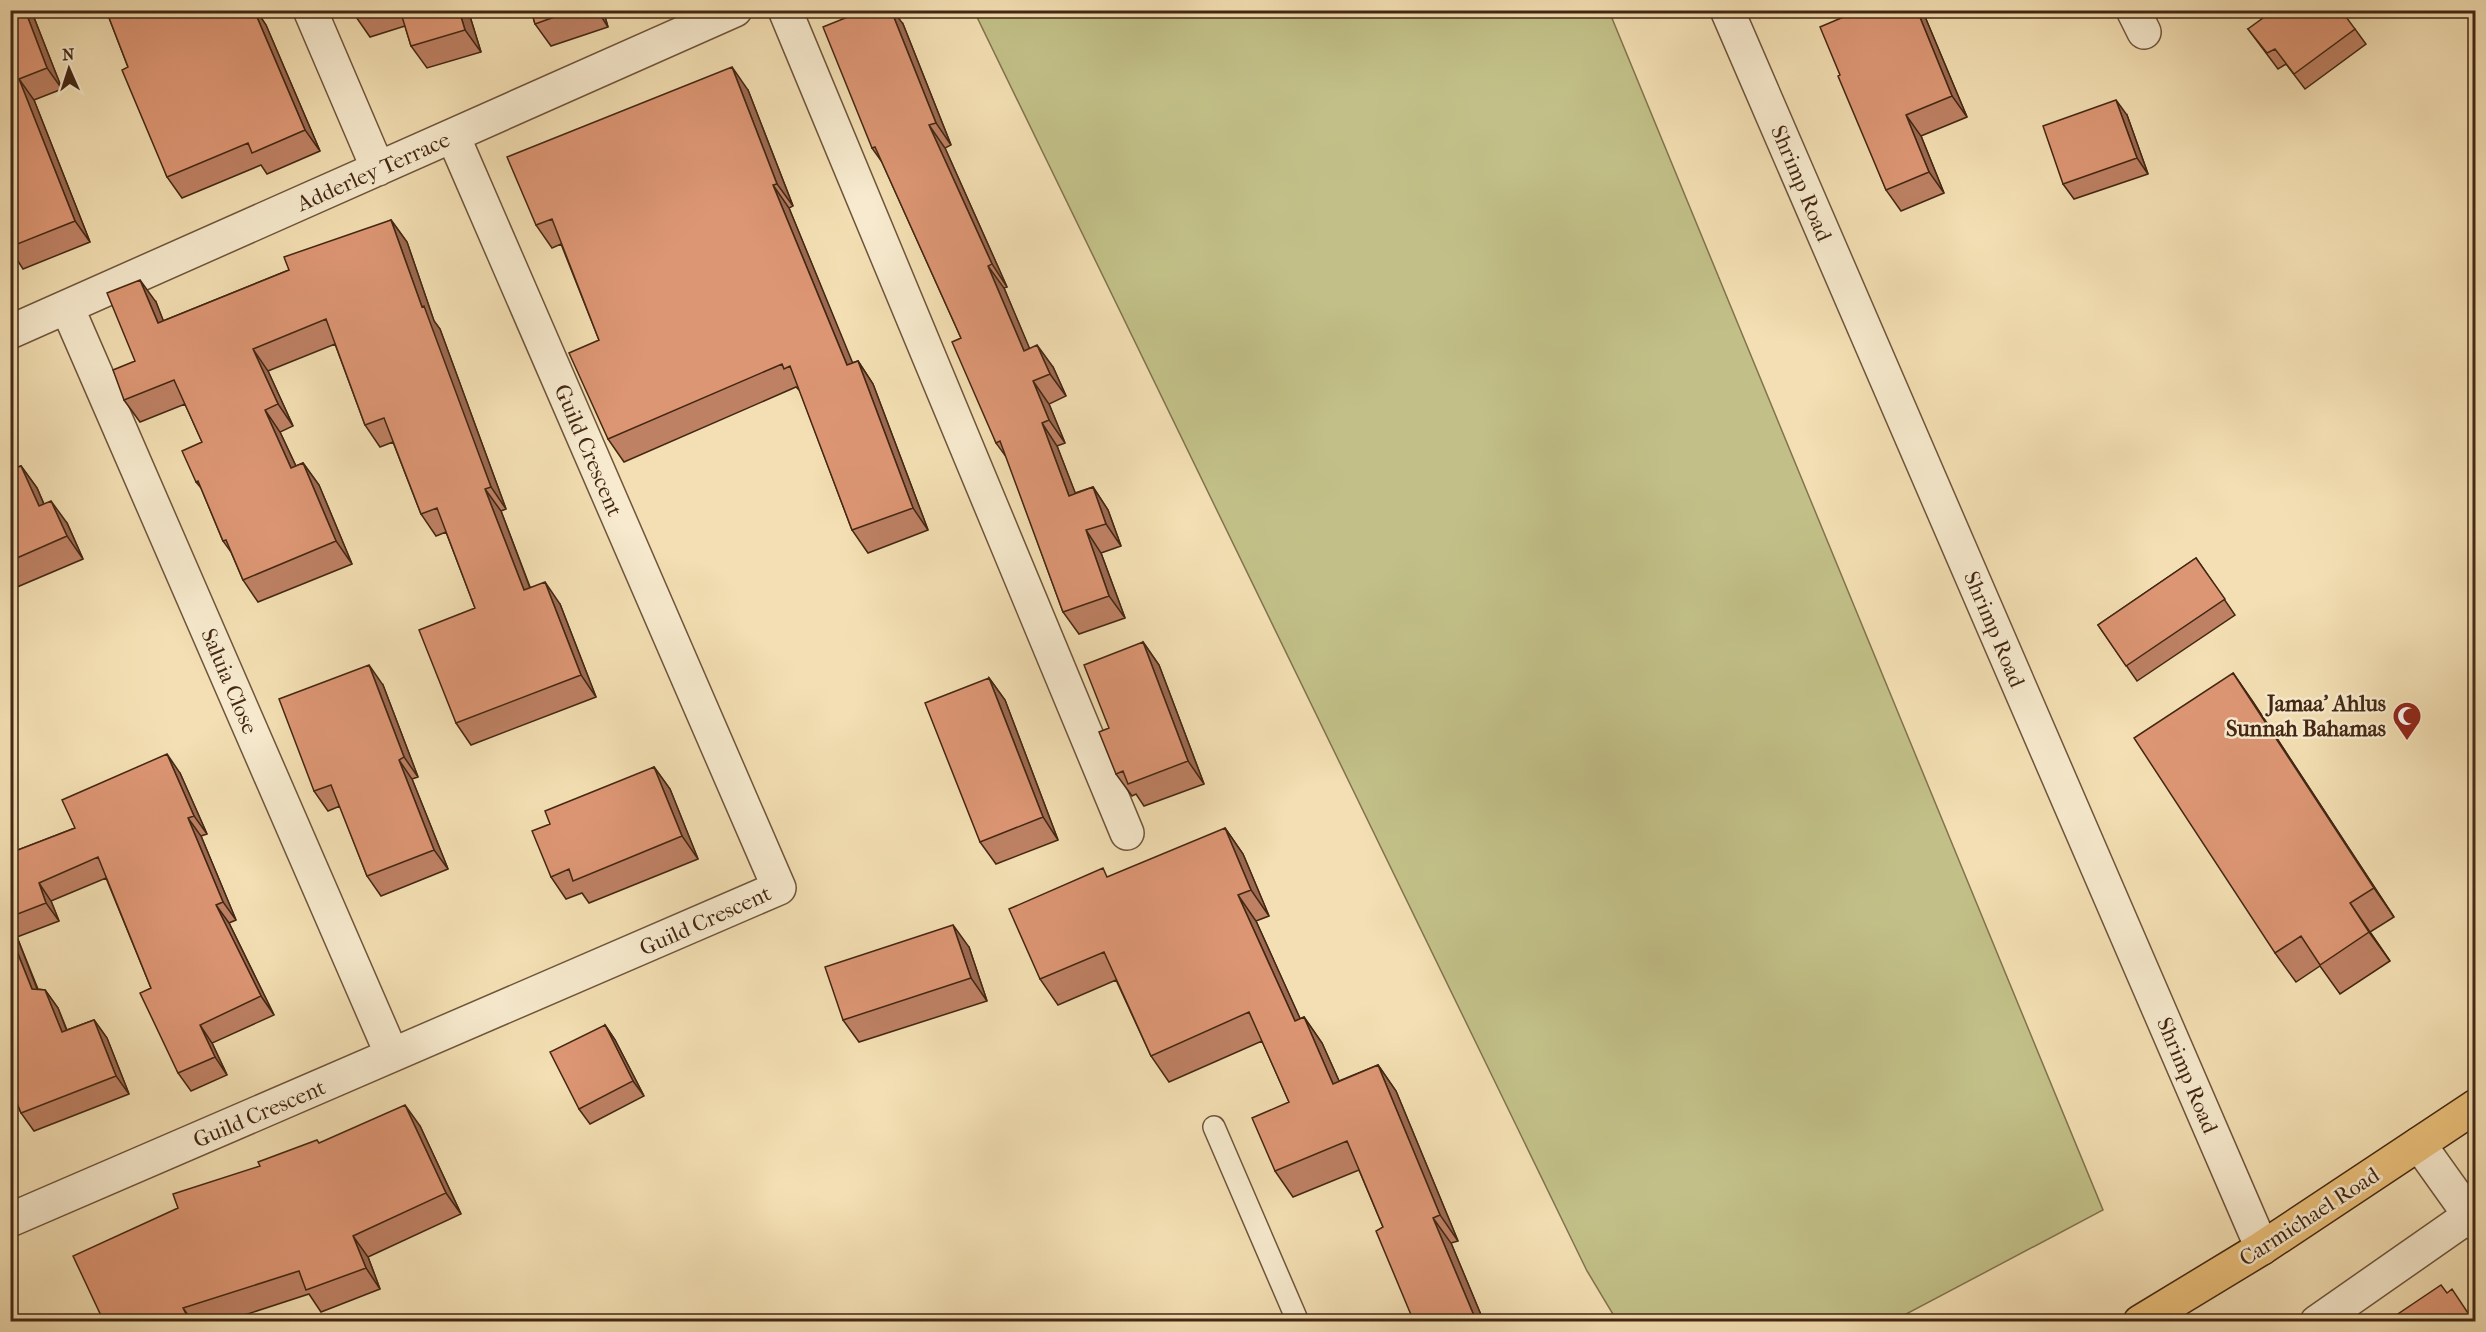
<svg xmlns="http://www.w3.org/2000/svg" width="2486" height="1332" font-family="'IM FELL French Canon',serif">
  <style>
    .green { fill: #c2c088; stroke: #82744e; stroke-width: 1.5 }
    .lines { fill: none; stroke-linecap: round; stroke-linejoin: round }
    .service-casing { stroke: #6f553b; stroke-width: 24 }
    .minor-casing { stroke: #6f553b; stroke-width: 36 }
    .primary-casing { stroke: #432713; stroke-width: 36 }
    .service { stroke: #f7eace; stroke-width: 21 }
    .minor { stroke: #f7eace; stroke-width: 33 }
    .primary { stroke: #eac07a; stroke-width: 33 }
    .wall { fill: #be8164; stroke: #432713; stroke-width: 1.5 }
    .shaded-wall { fill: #9b6951; stroke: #432713; stroke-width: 1.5 }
    .building { fill: #dd9674; stroke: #432713; stroke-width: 1.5 }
    .labels { text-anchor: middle; stroke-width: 5; stroke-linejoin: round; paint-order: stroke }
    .street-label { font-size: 22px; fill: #432713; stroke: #f7eace }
    .poi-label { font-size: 22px; font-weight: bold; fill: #432713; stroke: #f7eace; text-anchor: end }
  </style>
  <rect width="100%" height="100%" fill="#f3dfb3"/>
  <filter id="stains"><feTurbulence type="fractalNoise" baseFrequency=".00333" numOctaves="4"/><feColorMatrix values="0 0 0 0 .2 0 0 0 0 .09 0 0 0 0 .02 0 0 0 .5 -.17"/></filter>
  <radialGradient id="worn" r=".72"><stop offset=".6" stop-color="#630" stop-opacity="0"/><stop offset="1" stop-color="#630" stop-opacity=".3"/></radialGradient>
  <path class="green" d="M974,11H1609L2103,1210L1893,1321H1617L1587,1271Z"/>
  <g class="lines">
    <g class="service-casing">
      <path id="service" d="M1214,1127L1298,1322"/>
    </g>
    <g class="minor-casing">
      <path id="minor" d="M310,10L378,169
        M785,10L1127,833
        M1727,10L2262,1248
        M2133,10L2144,32
        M67,307L392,1055
        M10,332L735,10
        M2419,1144L2476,1224
        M10,1220L779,888L453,136
        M2317,1322L2476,1211"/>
    </g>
    <g class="primary-casing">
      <path id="primary" d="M2140,1322L2262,1248L2476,1106"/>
    </g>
    <use href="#service" class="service"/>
    <use href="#minor" class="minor"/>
    <use href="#primary" class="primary"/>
  </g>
  <path class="wall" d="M10,10H31L62,89L34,100L90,242L23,269L16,258L10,260Z
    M106,10H256L266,25L320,151L267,174L261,165L182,198L167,177L128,67Z
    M353,10H468L481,52L427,68L411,46L405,26L370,37L354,14Z
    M531,10H603L608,27L551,46L535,24Z
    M1923,12L1967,117L1921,136L1944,193L1901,211L1886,190L1840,75Z
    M903,24L951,145L945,148L1007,287L1004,288L1029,348L1053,367L1066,396L1049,404L1065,443L1057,446L1075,493L1093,487L1108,510L1121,546L1101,553L1125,618L1079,634L1063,612L1007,458L996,443L961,338L882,162L872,148Z
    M2248,29H2355L2366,44L2305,89L2286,64L2278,69Z
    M748,90L793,206L789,208L852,363L858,361L873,384L928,530L868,553L852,530L800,391L796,387L624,462L608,439L599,340L561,244L552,248L536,225Z
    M2127,115L2148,174L2074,199L2063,184Z
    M391,220L407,242L434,321L440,329L506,509L501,511L530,587L560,604L596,697L471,745L456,723L475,608L446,532L436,536L421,514L393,442L380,447L365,425L335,344L268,371L293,426L280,432L296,466L303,463L319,485L352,564L258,602L243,580L231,552L223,541L201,488L196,482L202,442L185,404L140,422L124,400L135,361L156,302L163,321L289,270Z
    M21,466L37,488L44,504L67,523L83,559L10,590V470Z
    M2196,558L2235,615L2137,681L2098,625Z
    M1143,642L1159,665L1204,784L1144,806L1136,794L1132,796L1116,774L1109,728Z
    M2233,673L2253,702L2394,917L2370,932L2390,961L2340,994L2320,966L2296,982L2275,953Z
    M989,678L1005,700L1058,840L996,864L980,842Z
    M383,685L418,777L412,779L448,869L381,896L367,876L340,806L328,811L314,791Z
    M654,767L670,789L698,859L589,903L582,893L566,899L551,877L550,824Z
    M180,773L207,834L201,836L236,920L229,923L274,1015L212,1043L227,1075L191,1091L178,1073L151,988L106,878L51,901L59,921L17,937L38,989L45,990L58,1008L67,1030L94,1020L107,1038L129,1094L34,1131L21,1113L10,1086V853L75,828Z
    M1225,828L1243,854L1269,916L1256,921L1300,1019L1304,1017L1322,1043L1339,1081L1378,1065L1396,1091L1458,1241L1451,1243L1481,1315L1486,1322H1414L1383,1227L1359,1170L1293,1197L1275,1171L1289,1102L1262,1041L1169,1082L1151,1056L1116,980L1058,1005L1040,979Z
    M969,947L987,1001L859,1042L843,1020Z
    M605,1025L615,1040L644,1096L590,1124L579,1109Z
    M420,1126L461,1214L368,1257L380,1289L321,1312L309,1294L223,1322H104L178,1208L260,1166L320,1143Z"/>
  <path class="shaded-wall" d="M25,10H31L62,89L47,68Z
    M254,10H256L266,25L320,151L305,130Z
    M459,10H468L481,52L465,30Z
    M597,10H603L608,27Z
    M891,10H893L903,24L951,145L936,123Z
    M1917,10H1922L1923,12L1967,117L1952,96Z
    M732,67L748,90L793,206L777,184Z
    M19,79L34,100L90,242L75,221Z
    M2116,100L2127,115L2148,174L2137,158Z
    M1906,115L1921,136L1944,193L1929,172Z
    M929,125L945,148L1007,287L992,264Z
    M773,185L789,208L863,388L847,365Z
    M391,220L407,242L434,321L440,329L506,509L491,487L422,307Z
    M988,266L1004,288L1040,373L1024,351Z
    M140,280L156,302L173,345L158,323Z
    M1037,345L1053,367L1066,396L1050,374Z
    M253,349L268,371L293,426L278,404Z
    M858,361L873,384L928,530L913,508Z
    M1033,381L1049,404L1065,443L1049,420Z
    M265,410L280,432L307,490L291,468Z
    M1042,423L1057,446L1085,518L1069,496Z
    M303,463L319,485L352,564L336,541Z
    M21,466L37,488L54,528L39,506Z
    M1093,487L1108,510L1121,546L1106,524Z
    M485,489L501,511L539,612L524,590Z
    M51,501L67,523L83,559L67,536Z
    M1086,530L1101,553L1125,618L1109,596Z
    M545,582L560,604L596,697L581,675Z
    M1143,642L1159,665L1204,784L1188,761Z
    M369,665L383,685L418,777L404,757Z
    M2233,673L2253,702L2394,917L2374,888Z
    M989,678L1005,700L1058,840L1043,817Z
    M167,754L180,773L207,834L194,816Z
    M399,760L412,779L448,869L434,850Z
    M654,767L670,789L698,859L682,836Z
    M188,818L201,836L236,920L223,902Z
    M1225,828L1243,854L1269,916L1251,890Z
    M39,883L51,901L59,921L46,903Z
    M1238,895L1256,921L1313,1047L1295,1021Z
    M2350,903L2390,961L2369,932Z
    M216,905L229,923L274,1015L261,996Z
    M953,925L969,947L987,1001L971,978Z
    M10,927L17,937L44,1007L32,989L10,934Z
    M45,990L58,1008L74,1050L62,1032Z
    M1304,1017L1322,1043L1352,1110L1333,1084Z
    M94,1020L107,1038L129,1094L116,1076Z
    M200,1025L212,1043L227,1075L215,1057Z
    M605,1025L615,1040L644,1096L633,1081Z
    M1378,1065L1396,1091L1458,1241L1440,1215Z
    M405,1105L420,1126L461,1214L446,1193Z
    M1433,1218L1451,1243L1484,1322L1475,1318Z
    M353,1236L368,1257L380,1289L366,1268Z
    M183,1308L193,1322H190Z"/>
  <path class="building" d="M10,10H25L47,68L19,79L75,221L10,247Z
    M106,10H254L305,130L252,153L248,143L167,177L122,70L128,67Z
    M353,10H366L354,14Z
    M400,10H459L465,30L411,46Z
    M531,10H574L535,24Z
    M865,10H891L936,123L929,125L992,264L988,266L1024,351L1037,345L1050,374L1033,381L1049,420L1042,423L1069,496L1093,487L1106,524L1086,530L1109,596L1063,612L1000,441L996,443L952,342L961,338L875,147L872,148L823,27Z
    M1860,10H1917L1952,96L1906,115L1929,172L1886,190L1838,76L1840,75L1820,27Z
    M2274,10H2341L2355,29L2294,74L2275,49L2267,53L2248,29Z
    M732,67L777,184L773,185L847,365L858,361L913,508L852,530L790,366L784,369L782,364L608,439L569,353L599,340L552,219L536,225L507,157Z
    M2116,100L2137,158L2063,184L2043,126Z
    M391,220L422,307L424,306L491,487L485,489L524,590L545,582L581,675L456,723L419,630L475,608L437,508L421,514L384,418L365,425L326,319L253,349L278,404L265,410L291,468L303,463L336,541L243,580L226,540L223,541L198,481L196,482L182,451L202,442L174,380L124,400L113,370L135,361L107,293L140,280L158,323L289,270L284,257Z
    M21,466L39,506L51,501L67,536L10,561V470Z
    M2196,558L2225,599L2126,666L2098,625Z
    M1143,642L1188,761L1128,784L1123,771L1116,774L1099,732L1109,728L1084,665Z
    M369,665L404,757L399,760L434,850L367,876L331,785L314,791L279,699Z
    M2233,673L2374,888L2350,903L2369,932L2320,965L2301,936L2275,953L2134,738Z
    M989,678L1043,817L980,842L925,703Z
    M167,754L194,816L188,818L223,902L216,905L261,996L200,1025L215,1057L178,1073L140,993L151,988L98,857L39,883L46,903L10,917V853L75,828L62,800Z
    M654,767L682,836L573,881L569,869L551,877L532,831L550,824L545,811Z
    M2475,790V798L2472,792Z
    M1225,828L1251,890L1238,895L1295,1021L1304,1017L1333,1084L1378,1065L1440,1215L1433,1218L1475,1318L1482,1315L1484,1322H1414L1376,1231L1383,1227L1347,1141L1275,1171L1252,1118L1289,1102L1249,1012L1151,1056L1104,952L1040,979L1009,909L1103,868L1107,877Z
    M953,925L971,978L843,1020L825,967Z
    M10,934L32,989L45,990L62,1032L94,1020L116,1076L21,1113L10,1086Z
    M605,1025L633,1081L579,1109L550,1052Z
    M405,1105L446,1193L353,1236L366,1268L306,1290L299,1271L183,1308L188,1318L179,1322H104L73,1256L178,1208L173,1194L260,1166L258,1162L317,1140L319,1143Z
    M2441,1285L2447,1293L2452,1289L2474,1322H2386Z"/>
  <defs>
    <g id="mosque-pin" transform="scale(1.5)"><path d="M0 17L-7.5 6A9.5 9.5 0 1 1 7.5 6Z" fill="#8f2418" stroke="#f7eace"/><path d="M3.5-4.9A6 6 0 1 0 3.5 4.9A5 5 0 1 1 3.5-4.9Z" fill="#fff"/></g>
  </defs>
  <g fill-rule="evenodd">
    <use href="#mosque-pin" x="2407" y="716"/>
  </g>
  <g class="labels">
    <g class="street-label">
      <text transform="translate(373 171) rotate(-24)" y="8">Adderley Terrace</text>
      <text transform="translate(1802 183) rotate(67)" y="8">Shrimp Road</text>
      <text transform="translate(589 450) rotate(67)" y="8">Guild Crescent</text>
      <text transform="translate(1995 629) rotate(67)" y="8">Shrimp Road</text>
      <text transform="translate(230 681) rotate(67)" y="8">Saluia Close</text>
      <text transform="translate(705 920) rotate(-24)" y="8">Guild Crescent</text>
      <text transform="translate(2188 1075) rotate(67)" y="8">Shrimp Road</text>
      <text transform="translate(259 1113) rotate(-23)" y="8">Guild Crescent</text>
      <text transform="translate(2309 1216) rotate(-33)" y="8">Carmichael Road</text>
    </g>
    <g class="poi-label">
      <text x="2386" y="711">Jamaa' Ahlus<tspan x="2386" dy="25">Sunnah Bahamas</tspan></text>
    </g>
  </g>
  <rect width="2486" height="1332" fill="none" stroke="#f3dfb3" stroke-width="36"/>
  <rect x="12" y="12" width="2462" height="1308" fill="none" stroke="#432713" stroke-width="3"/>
  <rect x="18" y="18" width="2450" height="1296" fill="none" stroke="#432713" stroke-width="1.5"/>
  <g transform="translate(69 69) rotate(357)" stroke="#f7eace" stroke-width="4.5" paint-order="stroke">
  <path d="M0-4.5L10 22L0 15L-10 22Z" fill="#432713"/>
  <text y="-9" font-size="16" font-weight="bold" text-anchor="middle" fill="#432713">N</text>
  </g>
  <rect width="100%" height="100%" filter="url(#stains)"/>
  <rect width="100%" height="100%" fill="url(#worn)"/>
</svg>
